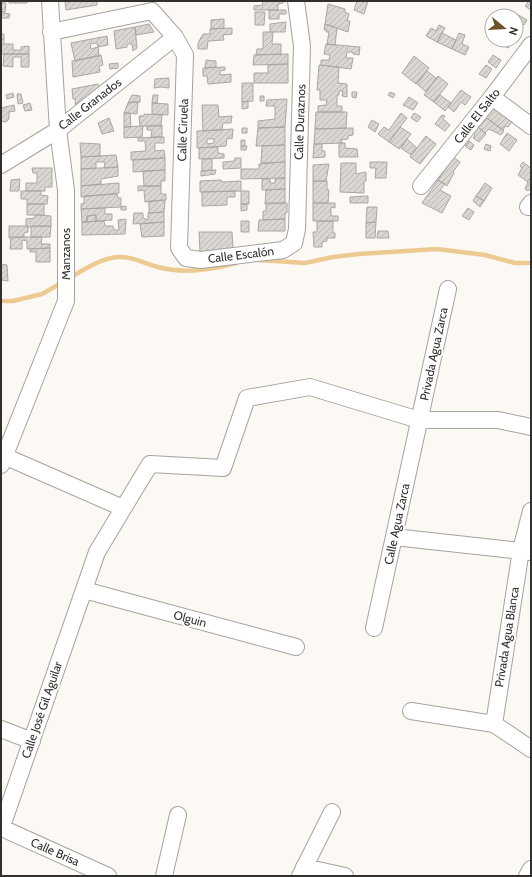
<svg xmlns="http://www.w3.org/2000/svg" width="532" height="877" font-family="Cabin,sans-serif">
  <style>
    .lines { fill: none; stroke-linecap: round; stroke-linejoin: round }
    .stream { stroke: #edca92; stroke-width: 4.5 }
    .building { fill: url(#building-hatch); stroke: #aaa7a2; fill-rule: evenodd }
    .minor-casing { stroke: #a5a39e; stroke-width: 18 }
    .minor { stroke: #fff; stroke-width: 16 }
    .labels { text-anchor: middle; stroke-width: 4; stroke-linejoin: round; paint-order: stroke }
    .street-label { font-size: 12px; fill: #31302e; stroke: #fff }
  </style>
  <defs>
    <pattern id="building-hatch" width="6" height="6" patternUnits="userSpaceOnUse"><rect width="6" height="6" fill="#dad7d3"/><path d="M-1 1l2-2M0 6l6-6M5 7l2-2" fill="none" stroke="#bcb9b5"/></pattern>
  </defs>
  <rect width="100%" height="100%" fill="#fcf9f4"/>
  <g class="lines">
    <path class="stream" d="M259,260L305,263L333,257L359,254L437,249L485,255L515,263H531
      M69,278C84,270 99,259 117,257C132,256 143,263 158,267C184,274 210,270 236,263
      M1,301H13L42,294L63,282"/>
  </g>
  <path class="building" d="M9,1H27V3H9Z
    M65,1H97V5L66,10Z
    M262,1H284L283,3L278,4V10H254V6L263,5Z
    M357,1H368L364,14L354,10Z
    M529,1H531V10L525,6Z
    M1,3H6L5,12H1Z
    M328,4L345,9V12L349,14L347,21H350L348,32L325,24Z
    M269,10H286V14H279V19H269Z
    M1,12H3V13L10,14L9,18H1Z
    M255,12H265L264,25H255Z
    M515,13L527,20L524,25L521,23L516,32V16H514Z
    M224,19V28L211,29V20Z
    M286,22L285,32H270V24Z
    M149,24L154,32L136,35L135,27Z
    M325,24L337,28L335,45L327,44L329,32H326L327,30H324Z
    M439,25L445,28L437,42L426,36L431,28L436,31Z
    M135,27L137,48L133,51L132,44H127V47L116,49L114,31Z
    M232,28V34L223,35L224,40L208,41L207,49H198V43L203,34H210V29Z
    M263,32H273L272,44H281V54L256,55L257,49H263Z
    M442,33L456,40L452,49L437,42Z
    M459,33L465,35L462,44L469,47L465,55L452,49Z
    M1,34H4V44H13V50H21V47L29,46V54H1Z
    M107,36L108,45L98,47L99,56L75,61L71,43ZM97,43L98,47L91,49L90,44Z
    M500,40H513L508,48L499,43Z
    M326,44L360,47L359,55L353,54V52H347L346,58H353L351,69L321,65V60H329L330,55L324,54Z
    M4,54H29V67H21V57H13V67L3,66Z
    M288,54V64L253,65L254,55Z
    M101,55L103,65L99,66L100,72L73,77L72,61Z
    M493,55L501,60L496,68L488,62Z
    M414,56L429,68L416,84L402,73Z
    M206,60L216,61V67L205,68Z
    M118,63V68L110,69L109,64Z
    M288,64V83H254V73H268V65Z
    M319,65L339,67L338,83L347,84V97L342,96L343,91H339V95H337V106H342V112H318V106L326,105L327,100H320V90H317Z
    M486,65L492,69L486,78L479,74Z
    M225,67V70L220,71V75L231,74V82L208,84L207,76H203V68Z
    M427,71L436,78L426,92L417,84Z
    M438,76L448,84L434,102L424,95Z
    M169,78V88L161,87L154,88L155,79Z
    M242,83H253V101L242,102Z
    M98,84L100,88L76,110L75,99H73L72,89Z
    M461,90L471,97L465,105L461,102L454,112L448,107Z
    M352,92H357L356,98L352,97Z
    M390,92L395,94L393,98L388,95Z
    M13,93L14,97L7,99L6,95Z
    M17,94H21L23,103L18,104Z
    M132,95L140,96V102L128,103Z
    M153,95H158L157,103H152Z
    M440,95L451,103L445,111L434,102Z
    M260,96H264V101H260Z
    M409,97L418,103L413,110L403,105Z
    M287,99L285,127L258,128V121L275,119V106H266L267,100Z
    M248,101V108L242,109V102Z
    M131,102H138L137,114L124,113L128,103Z
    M30,103L32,110L25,111L23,105Z
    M152,103L168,104V115L152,114Z
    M14,105L15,111L9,112V119L6,122L1,121V108Z
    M202,105H218L219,117L232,116L231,123H223L222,130L203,131Z
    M492,105L513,120L508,127L505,126L503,130L484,116Z
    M316,112H347L346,128L315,129Z
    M124,113H130L131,127H124Z
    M401,113L407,118L389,142L378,134L384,127L389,130Z
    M414,113L421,117L417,122L411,118Z
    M144,114L162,115L161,126H140L139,116H144Z
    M442,115L445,116L443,119L450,125L445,131L435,124Z
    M484,116L504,131L501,135L489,129L485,133L477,126Z
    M109,118L114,131L102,134L98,123Z
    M372,120L379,124L375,132L368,127Z
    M162,125V137H151L152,130H147V126Z
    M143,126L142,137L124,138V127Z
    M477,126L486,134L479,142L473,138L475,135L472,132Z
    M285,127V145L256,146L258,128Z
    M400,127L411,134L399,149L389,142Z
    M242,128H247V133H242Z
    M353,128V135L348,136V139L341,140L342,143L314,144L315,129Z
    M233,129L232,139L227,138L226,146L197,148V131ZM207,139H214V143L207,144Z
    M507,133L517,140L509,151L500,144Z
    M426,136L436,144L420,164L410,157Z
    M164,137V143H155V151L164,150L165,158L131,160V152L146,151L145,141H138V138Z
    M407,139L417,148L411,155L401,148Z
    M241,140H245V146H241Z
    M469,141L474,145L471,150L465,146Z
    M80,143L100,144V156L81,157Z
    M339,143H345V148L357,149L358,157H339Z
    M314,144H322V151H325V157L313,158Z
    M486,144L491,146L490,151L484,149Z
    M285,145V162L261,163L262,146Z
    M241,146H247L246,150H241Z
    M218,147V153L224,154V158L199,159V148Z
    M116,155L118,167L104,168L105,162H96V168L81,169V157Z
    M453,157L460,162L453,172L454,173L447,186L438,180Z
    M165,158V170L133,172V160Z
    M235,158H241V168L223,169V162L234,161Z
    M202,159H212V170L202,171Z
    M285,162V178L241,179V169H259V164Z
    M370,162H387L386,178H375L376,168H370Z
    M523,162L531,168V178L528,182L518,175L522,168L520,166Z
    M341,163H356V174L366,172V181H364V193L340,192Z
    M329,164L326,181H313V165Z
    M118,167V176L101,179V184L81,186V169Z
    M32,168H52V187H45V191H26V183H37V173H33Z
    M165,170V181H161V186H144L143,171Z
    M216,170L215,174L201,176V171Z
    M285,178V189L262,190V179H270V183H275V179Z
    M20,179L19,191H10L11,180Z
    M221,180L222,182L241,181V191L200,192V181Z
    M438,180L445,184L440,190L451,196L442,213L422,203Z
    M313,181H327V190H329L328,203H313Z
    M528,182L531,184V188L528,191L525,189Z
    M119,183V193L81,197V186Z
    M485,183L492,188L484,201L476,196Z
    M138,186H161V194H166V200L145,202L144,190L138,191Z
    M285,189V203L265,204L266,190Z
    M21,191H41V195L48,196L47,204H27V199H21Z
    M235,191V197H227V205L202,206V192Z
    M241,191H249V204H241Z
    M117,194L118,198H121V207L81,209V204L84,203V196Z
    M368,196V203H350V197Z
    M476,196L484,201L480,207L473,201Z
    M165,200L164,212L149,213V201Z
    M266,203H287V213H285V219L263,220V211H266Z
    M313,203H335V208L331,207V216H338V221H313Z
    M27,204H44V215H27Z
    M241,204H247V210L241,211Z
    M126,206V210H121V207Z
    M367,207H377L376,222L366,223Z
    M105,208V214H112V220L96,221V215L87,216V222H82L81,209Z
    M468,208L474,212L469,220L462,216Z
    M164,212V222L133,224L134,213H143V218L148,220V213Z
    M35,215L51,216V226L26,227V219L35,218Z
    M96,215V221L87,222V216Z
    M126,219L125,234L82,235V222L104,221L105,226H113L114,230H119L118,220Z
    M285,219V231H258L259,220Z
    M241,221H249V232H241Z
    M317,221H333V233H335V238H327V241L322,242V247H314L313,232H317Z
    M164,222V236L142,237L140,224Z
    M376,222L375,238H366V223Z
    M9,226H28V232L24,233V237L9,238Z
    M31,226H51L50,237H31Z
    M378,231H388L389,238H377Z
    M199,232H232L233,248L200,252Z
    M11,237H42L41,244H50V248L27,249V241L22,240V249H10Z
    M50,248V262H36V252H30V249Z
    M1,264L7,265L8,281L1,280Z"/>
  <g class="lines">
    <g class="minor-casing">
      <path id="minor" d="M152,11L175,37L185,55L179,248L186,258L201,260L283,250L294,243L297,229L302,46L296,1
        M51,32L152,11
        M492,97L531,126
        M1,165L58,130L175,37
        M421,186L492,97L531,45
        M528,207L531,203
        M4,456L123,508
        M1,465L66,301V190L58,130L50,1
        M394,537L531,552
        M84,590L296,647
        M374,628L448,289
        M411,711L494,724L531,749
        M494,724L521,550L531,511
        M1,729L32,741
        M2,828L108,876
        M1,829L97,552L150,464L223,468L247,398L310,387L419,420H498L531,427
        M304,867L345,876
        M164,876L178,815
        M300,876L332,812
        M527,876L531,869"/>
    </g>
    <use href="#minor" class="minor"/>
  </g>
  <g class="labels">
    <g class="street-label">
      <text transform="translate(90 104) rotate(-38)" y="4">Calle Granados</text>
      <text transform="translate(477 116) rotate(-52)" y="4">Calle El Salto</text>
      <text transform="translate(300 122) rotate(-88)" y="4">Calle Duraznos</text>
      <text transform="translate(183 130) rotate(-88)" y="4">Calle Ciruela</text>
      <text transform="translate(66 254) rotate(-90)" y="4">Manzanos</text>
      <text transform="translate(241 255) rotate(-7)" y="4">Calle Escalón</text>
      <text transform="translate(434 354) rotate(-78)" y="4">Privada Agua Zarca</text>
      <text transform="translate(397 524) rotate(-78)" y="4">Calle Agua Zarca</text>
      <text transform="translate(190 619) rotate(15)" y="4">Olguin</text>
      <text transform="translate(507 637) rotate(-81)" y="4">Privada Agua Blanca</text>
      <text transform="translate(42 710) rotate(-71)" y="4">Calle José Gil Aguilar</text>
      <text transform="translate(55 852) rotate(24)" y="4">Calle Brisa</text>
    </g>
  </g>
  <rect width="532" height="877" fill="none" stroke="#31302e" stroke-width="4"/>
  <g transform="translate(504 28) rotate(108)"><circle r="19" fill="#ffffff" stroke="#adacab"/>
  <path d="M0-3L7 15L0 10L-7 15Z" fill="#6d5325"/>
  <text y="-6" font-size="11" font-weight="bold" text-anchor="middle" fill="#31302e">N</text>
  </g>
</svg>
